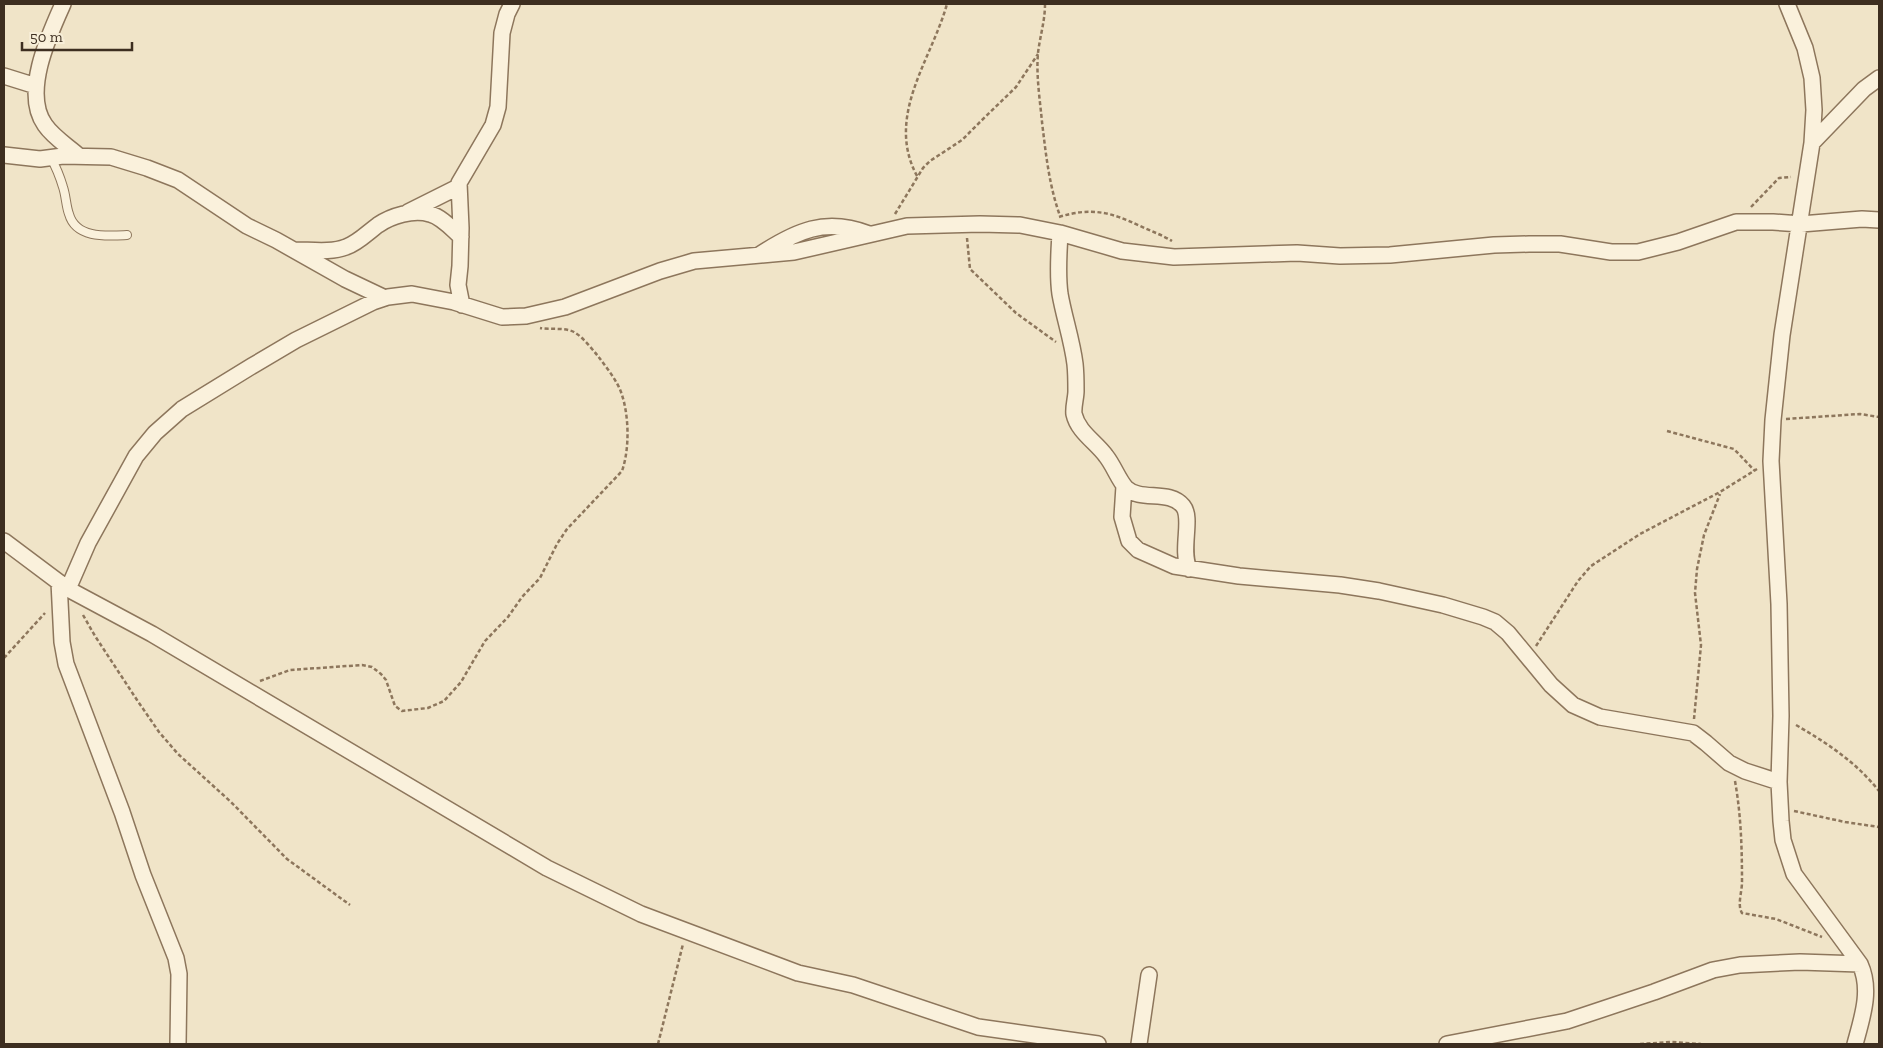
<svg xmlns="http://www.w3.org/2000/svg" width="1883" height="1048" font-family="'Zilla Slab',serif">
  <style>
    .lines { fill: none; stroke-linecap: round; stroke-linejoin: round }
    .lane-casing { stroke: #8d765c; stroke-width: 10 }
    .street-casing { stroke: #8d765c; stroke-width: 18 }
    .path { stroke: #8d765c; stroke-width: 2.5; stroke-dasharray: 4 2.5; stroke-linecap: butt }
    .lane { stroke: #faf1dc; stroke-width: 8 }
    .street { stroke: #faf1dc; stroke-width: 15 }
  </style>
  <rect width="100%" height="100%" fill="#f0e4c8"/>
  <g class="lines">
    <g class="lane-casing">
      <path id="lane" d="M51,158C56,167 60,177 63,187C66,196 66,206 69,214C76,239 107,236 127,235"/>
    </g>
    <g class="street-casing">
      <path id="street" d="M63,4C49,35 22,93 45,125C54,138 68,146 79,156
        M1787,4L1805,48L1812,78L1814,110L1812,143L1782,335L1773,420L1771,461L1779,604L1781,716L1779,782L1781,821L1783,840L1794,874L1860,964C1872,990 1862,1018 1855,1044
        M4,76L36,86
        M1812,143L1864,89L1879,78
        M4,155L40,159L63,156L111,157L147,168L178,180L247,226L276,240L345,279L385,298
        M408,212L458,187
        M1060,233C1059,253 1057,273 1060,294C1064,317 1072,340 1075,364C1076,373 1076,382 1076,391C1076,398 1073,407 1074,414C1078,432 1096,442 1106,456C1114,466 1118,479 1126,488C1141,502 1169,489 1183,506C1193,518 1180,549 1189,569
        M295,250C311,250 331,253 346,247C358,243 367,233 378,225C391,216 413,209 430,214C442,217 452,229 461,237
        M759,255C796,231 825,217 869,234
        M462,305L458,285L460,266L461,228L459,183L493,125L498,107L502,33L507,14L512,4
        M1124,486L1122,517L1129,541L1138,550L1174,566L1239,576L1340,585L1379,591L1443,605L1483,617L1495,622L1508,633L1551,685L1573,705L1600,717L1693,733L1706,743L1729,763L1745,771L1779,782
        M4,541L68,589L152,634L547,868L641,914L798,973L853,985L978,1027L1098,1044
        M59,582L62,642L66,664L122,812L143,875L176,958L179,974L178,1044
        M68,589L88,543L136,456L155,433L182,409L252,366L296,340L373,302L388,297L412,294L454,302L502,317L526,316L565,307L660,271L694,261L794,252L907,226L980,224L1020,225L1060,233L1122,251L1174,257L1297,253L1340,256L1390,255L1494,245L1529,244H1560L1611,252H1638L1678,242L1736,222H1773L1801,224L1862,219L1879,220
        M1139,1044L1149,975
        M1447,1044L1567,1021L1654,992L1713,970L1740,965L1800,962L1860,964"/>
    </g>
    <path class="path" d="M1045,4C1045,21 1040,36 1038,53C1036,76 1040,100 1042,122C1046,155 1049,185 1060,216
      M917,176C885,116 931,61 947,4
      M1751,207L1779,178L1791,177
      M895,214L923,168L930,161L962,140L980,122L1016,87L1038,54
      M1059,217C1091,207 1111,212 1140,226C1151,231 1162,235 1172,241
      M967,238L970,269L1016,313L1056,342
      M1786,419L1860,414L1879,417
      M1667,431L1734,449L1755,471
      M83,615L95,636L137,700L159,732L178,754L231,802L287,859L350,905
      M1536,646L1578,581L1591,566L1640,534L1720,492L1757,469
      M4,658L45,613
      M260,681L290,670L362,665L372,667L381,674L386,680L395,706L402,711L428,708L444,701L461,682L485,641L508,617L522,597L540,578L557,544L567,529L622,471C630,448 629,414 621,392C616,379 606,367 598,356C591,348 583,337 574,332C564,327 550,330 540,328
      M1694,719L1701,645L1695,593L1697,569L1704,535L1720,494
      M1796,725C1827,743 1856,762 1879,791
      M1735,781C1741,815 1742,848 1742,882C1742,892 1737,905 1742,913L1776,919L1822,937
      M1794,811L1845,822L1879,827
      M658,1044L683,944
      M1640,1044L1671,1042L1701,1044"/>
    <use href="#lane" class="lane"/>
    <use href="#street" class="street"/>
  </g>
  <rect width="1883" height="1048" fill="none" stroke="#3d2e20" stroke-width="10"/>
  <path d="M22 42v8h110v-8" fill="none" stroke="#3d2e20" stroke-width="2.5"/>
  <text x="30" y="42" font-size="15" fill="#3d2e20" stroke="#f7eed8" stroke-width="4" paint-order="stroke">50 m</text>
</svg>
